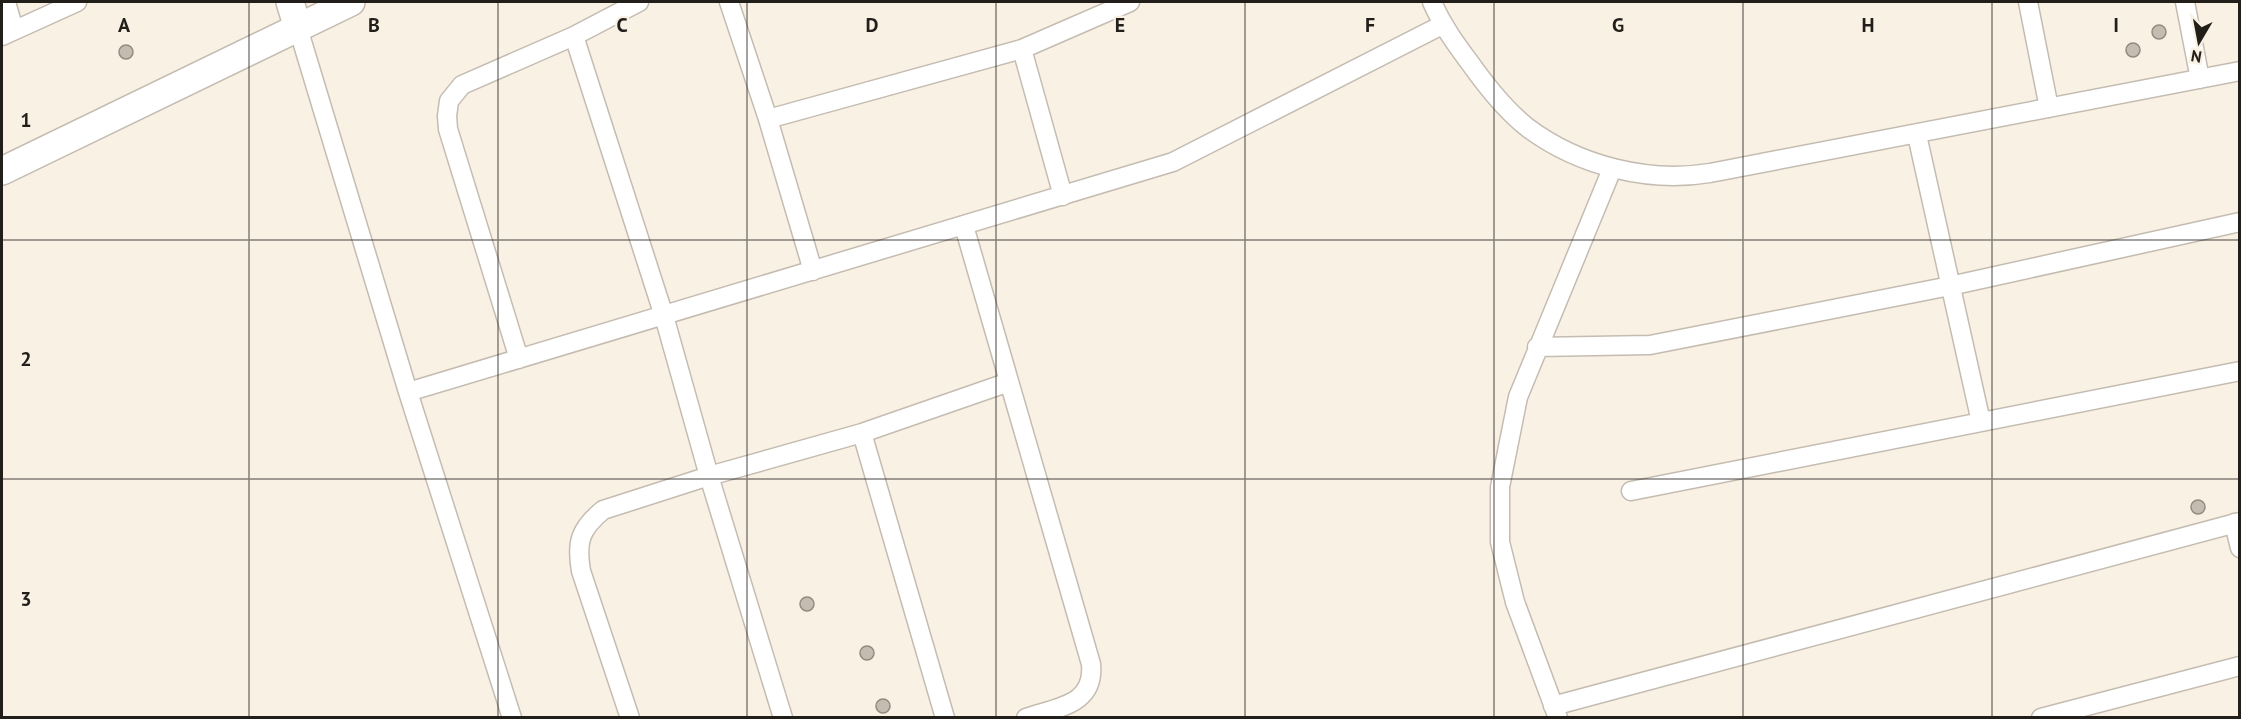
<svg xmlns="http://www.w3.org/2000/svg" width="2241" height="719" font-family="'PT Sans',sans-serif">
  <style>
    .building { fill: #c5bcb1; stroke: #938b81; stroke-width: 1.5 }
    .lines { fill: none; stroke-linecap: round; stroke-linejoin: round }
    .street-casing { stroke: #c4bcb1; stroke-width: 21 }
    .secondary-casing { stroke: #c4bcb1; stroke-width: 30 }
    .street { stroke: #fff; stroke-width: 18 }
    .secondary { stroke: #fff; stroke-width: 27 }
    .grid { fill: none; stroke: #221f1b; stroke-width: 1.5; stroke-opacity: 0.55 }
    .grid-label { font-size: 20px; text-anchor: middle; font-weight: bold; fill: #221f1b; stroke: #faf1e5; stroke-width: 4.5; stroke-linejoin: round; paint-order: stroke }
  </style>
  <rect width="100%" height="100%" fill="#faf1e5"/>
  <path class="building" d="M2152 32a7 7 0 1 1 14 0a7 7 0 1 1-14 0Z
    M2126 50a7 7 0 1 1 14 0a7 7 0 1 1-14 0Z
    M119 52a7 7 0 1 1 14 0a7 7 0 1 1-14 0Z
    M2191 507a7 7 0 1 1 14 0a7 7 0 1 1-14 0Z
    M800 604a7 7 0 1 1 14 0a7 7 0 1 1-14 0Z
    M860 653a7 7 0 1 1 14 0a7 7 0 1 1-14 0Z
    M876 706a7 7 0 1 1 14 0a7 7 0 1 1-14 0Z"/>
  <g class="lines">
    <g class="street-casing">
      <path id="street" d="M6,2L14,30
        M729,2L768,119L813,271
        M1432,2C1442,25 1455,43 1470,63C1487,87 1505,110 1528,128C1579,166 1648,183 1710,173L2240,71
        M2028,2L2049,108
        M2185,2L2200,79
        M298,28L408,392L512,718
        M2,36L77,2
        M574,36L664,316L709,476L783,718
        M1022,49L1063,196
        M768,119L1022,49L1130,2
        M1917,135L1981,422
        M964,226L1091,664C1095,705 1058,707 1026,718
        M1537,347L1650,345L1950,286L2240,222
        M519,359L448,129L447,116L449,101L462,85L574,36L639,2
        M408,392L1173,162L1442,25
        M862,433L945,718
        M1631,491L2240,371
        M2234,523L2240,548
        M1553,706L2240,522
        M630,718L581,571C576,542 580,529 603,510L709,476L862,433L1009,382
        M1558,718L1515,602L1500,542V487L1518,397L1612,169
        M2041,718L2240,666"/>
    </g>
    <g class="secondary-casing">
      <path id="secondary" d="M290,2L298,28
        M2,171L351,2"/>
    </g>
    <use href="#street" class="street"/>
    <use href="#secondary" class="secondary"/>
  </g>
  <path class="grid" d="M249,2V718M498,2V718M747,2V718M996,2V718M1245,2V718M1494,2V718M1743,2V718M1992,2V718M2,240H2240M2,479H2240"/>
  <g class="grid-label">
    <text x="124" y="32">A</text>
    <text x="374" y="32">B</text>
    <text x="622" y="32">C</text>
    <text x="872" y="32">D</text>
    <text x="1120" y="32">E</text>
    <text x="1370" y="32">F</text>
    <text x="1618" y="32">G</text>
    <text x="1868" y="32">H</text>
    <text x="2116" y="32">I</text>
    <text x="26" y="127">1</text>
    <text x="26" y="366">2</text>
    <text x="26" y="606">3</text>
  </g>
  <rect width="2241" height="719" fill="none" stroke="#221f1b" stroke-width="6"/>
  <g transform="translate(2199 42) rotate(190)" stroke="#faf1e5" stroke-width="4.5" paint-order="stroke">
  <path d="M0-4.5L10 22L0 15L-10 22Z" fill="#221f1b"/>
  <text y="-9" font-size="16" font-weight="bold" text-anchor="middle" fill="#221f1b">N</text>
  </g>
</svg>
